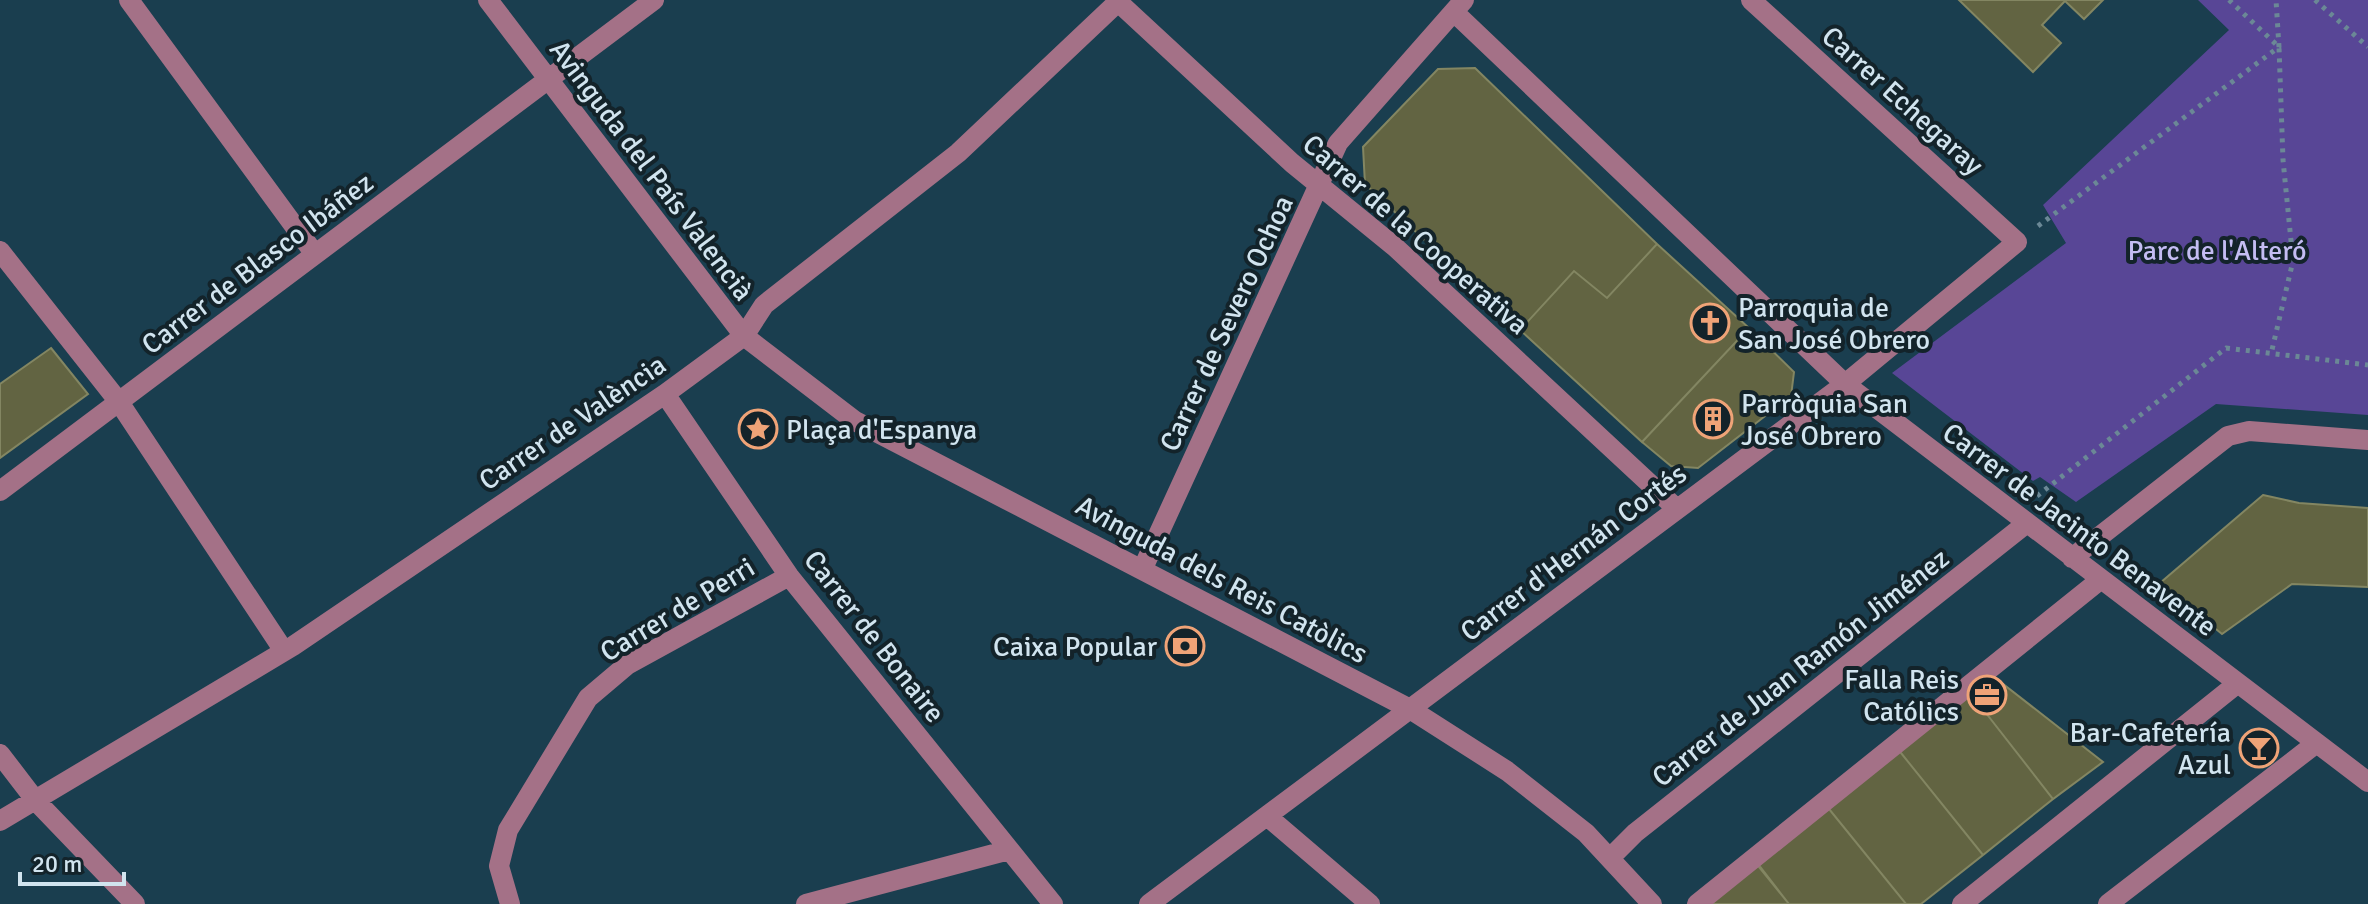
<svg xmlns="http://www.w3.org/2000/svg" width="2368" height="904" font-family="Signika,sans-serif">
  <style>
    .green { fill: #584696 }
    .building { fill: #626442; stroke: #838662; stroke-width: 2 }
    .lines { fill: none; stroke-linecap: round; stroke-linejoin: round }
    .path { stroke: #6b8896; stroke-width: 5; stroke-dasharray: 4 6; stroke-linecap: butt }
    .minor { stroke: #a47187; stroke-width: 20 }
    .labels { text-anchor: middle; stroke-width: 8; stroke-linejoin: round; paint-order: stroke }
    .street-label { font-size: 28px; fill: #d1e4ef; stroke: #13232a }
    .park-label { font-size: 28px; fill: #c4bdf3; stroke: #13232a }
    .poi-label { font-size: 28px; fill: #d1e4ef; stroke: #13232a; text-anchor: start }
  </style>
  <rect width="100%" height="100%" fill="#1a3e4f"/>
  <path class="green" d="M2198,0H2368V415L2216,404L2076,502L2040,477L2033,481L1892,373L2066,243L2043,205L2229,30Z"/>
  <path class="building" d="M1959,0H2103L2084,19L2065,1L2042,25L2061,43L2033,72Z
    M1475,68L1657,244L1607,298L1574,271L1520,330L1365,184L1363,147L1438,69Z
    M1657,244L1749,328L1642,442L1520,330L1574,271L1607,298Z
    M1749,328L1794,372L1791,396L1698,468L1671,466L1642,442Z
    M51,348L88,394L0,458V384Z
    M2263,495L2299,503L2368,508V587L2292,584L2222,634L2160,583Z
    M1989,673L2103,762L2053,799L1968,690Z
    M1968,690L2053,799L1983,855L1897,748Z
    M1897,748L1983,855L1921,904H1906L1825,804Z
    M1825,804L1906,904H1789L1755,860Z
    M1755,862L1789,904H1702Z"/>
  <g class="lines">
    <path class="path" d="M2229,0L2279,47L2283,160L2293,261L2271,354
      M2315,0L2368,47
      M2038,226L2279,47L2276,0
      M2037,496L2226,348L2368,365"/>
    <path class="minor" d="M129,0L314,253
      M488,0L744,336L855,421L1410,709L1507,771L1586,833L1652,904
      M1116,0L1292,163L1395,247L1676,508
      M1454,12L1845,384L2368,782
      M0,251L119,402L284,651
      M665,394L789,576L1053,904
      M0,491L654,0
      M2072,558L2228,436L2249,431L2368,440
      M1143,568L1338,143L1464,0
      M0,754L36,801L135,904
      M1267,816L1370,904
      M0,821L293,646L665,394L744,336L764,305L958,153L1120,0
      M1610,858L1635,833L2027,523
      M510,904L499,866L508,830L588,698L627,665L789,576
      M806,904L1009,850
      M1149,904L1845,384L2017,242L1751,0
      M1697,904L2100,580
      M1962,904L2238,683
      M2108,904L2314,745"/>
  </g>
  <defs>
    <g id="church-ring" transform="scale(2)"><circle r="9.5" fill="#13232a" stroke="#efa377" stroke-width="1.5"/><path d="M-1.2-6h2.4v3.5h3.3v2.4h-3.3V6h-2.4V-.1h-3.3v-2.4h3.3Z" fill="#efa377"/></g>
    <g id="building-ring" transform="scale(2)"><circle r="9.5" fill="#13232a" stroke="#efa377" stroke-width="1.5"/><path d="M-4-6H4V6H1V3H-1V6H-4ZM-2.5-4.3h1.7v1.8h-1.7ZM.8-4.3h1.7v1.8H.8ZM-2.5-1h1.7V.8h-1.7ZM.8-1h1.7V.8H.8Z" fill="#efa377"/></g>
    <g id="sight-ring" transform="scale(2)"><circle r="9.5" fill="#13232a" stroke="#efa377" stroke-width="1.5"/><path d="M0-6L1.8-2.2L6-1.7L2.9 1.2L3.7 5.4L0 3.3L-3.7 5.4L-2.9 1.2L-6-1.7L-1.8-2.2Z" fill="#efa377"/></g>
    <g id="bank-ring" transform="scale(2)"><circle r="9.5" fill="#13232a" stroke="#efa377" stroke-width="1.5"/><path d="M-6-4H6V4H-6ZM0-2.3a2.3 2.3 0 1 0 0 4.6a2.3 2.3 0 1 0 0-4.6Z" fill="#efa377"/></g>
    <g id="office-ring" transform="scale(2)"><circle r="9.5" fill="#13232a" stroke="#efa377" stroke-width="1.5"/><path d="M-6-3h4V-5.5h4V-3h4V5H-6ZM-1-4.5V-3h2v-1.5ZM-6 0V1H6V0Z" fill="#efa377"/></g>
    <g id="bar-ring" transform="scale(2)"><circle r="9.5" fill="#13232a" stroke="#efa377" stroke-width="1.5"/><path d="M-6-5H6L.8 .8V4.5H3.5V6h-7V4.5H-.8V.8Z" fill="#efa377"/></g>
  </defs>
  <g fill-rule="evenodd">
    <use href="#church-ring" x="1710" y="323"/>
    <use href="#building-ring" x="1713" y="419"/>
    <use href="#sight-ring" x="758" y="429"/>
    <use href="#bank-ring" x="1185" y="646"/>
    <use href="#office-ring" x="1987" y="695"/>
    <use href="#bar-ring" x="2259" y="748"/>
  </g>
  <g class="labels">
    <g class="street-label">
      <text transform="translate(1903 100) rotate(42)" y="10">Carrer Echegaray</text>
      <text transform="translate(652 170) rotate(53)" y="10">Avinguda del País Valencià</text>
      <text transform="translate(1416 234) rotate(41)" y="10">Carrer de la Cooperativa</text>
      <text transform="translate(257 263) rotate(-37)" y="10">Carrer de Blasco Ibáñez</text>
      <text transform="translate(1226 323) rotate(-65)" y="10">Carrer de Severo Ochoa</text>
      <text transform="translate(572 422) rotate(-34)" y="10">Carrer de València</text>
      <text transform="translate(2080 529) rotate(37)" y="10">Carrer de Jacinto Benavente</text>
      <text transform="translate(1573 552) rotate(-37)" y="10">Carrer d'Hernán Cortés</text>
      <text transform="translate(1222 579) rotate(28)" y="10">Avinguda dels Reis Catòlics</text>
      <text transform="translate(677 609) rotate(-31)" y="10">Carrer de Perri</text>
      <text transform="translate(875 636) rotate(52)" y="10">Carrer de Bonaire</text>
      <text transform="translate(1800 667) rotate(-38)" y="10">Carrer de Juan Ramón Jiménez</text>
    </g>
    <g class="park-label">
      <text x="2217" y="260">Parc de l'Alteró</text>
    </g>
    <g class="poi-label">
      <text x="1738" y="317">Parroquia de<tspan x="1738" dy="32">San José Obrero</tspan></text>
      <text x="1741" y="413">Parròquia San<tspan x="1741" dy="32">José Obrero</tspan></text>
      <text x="786" y="439">Plaça d'Espanya</text>
      <text x="1157" y="656" text-anchor="end">Caixa Popular</text>
      <text x="1959" y="689" text-anchor="end">Falla Reis<tspan x="1959" dy="32">Católics</tspan></text>
      <text x="2231" y="742" text-anchor="end">Bar-Cafetería<tspan x="2231" dy="32">Azul</tspan></text>
    </g>
  </g>
  <path d="M20 872v12h104v-12" fill="none" stroke="#d1e4ef" stroke-width="4"/>
  <text x="32" y="872" font-size="24" fill="#d1e4ef" stroke="#13232a" stroke-width="6" paint-order="stroke">20 m</text>
</svg>
